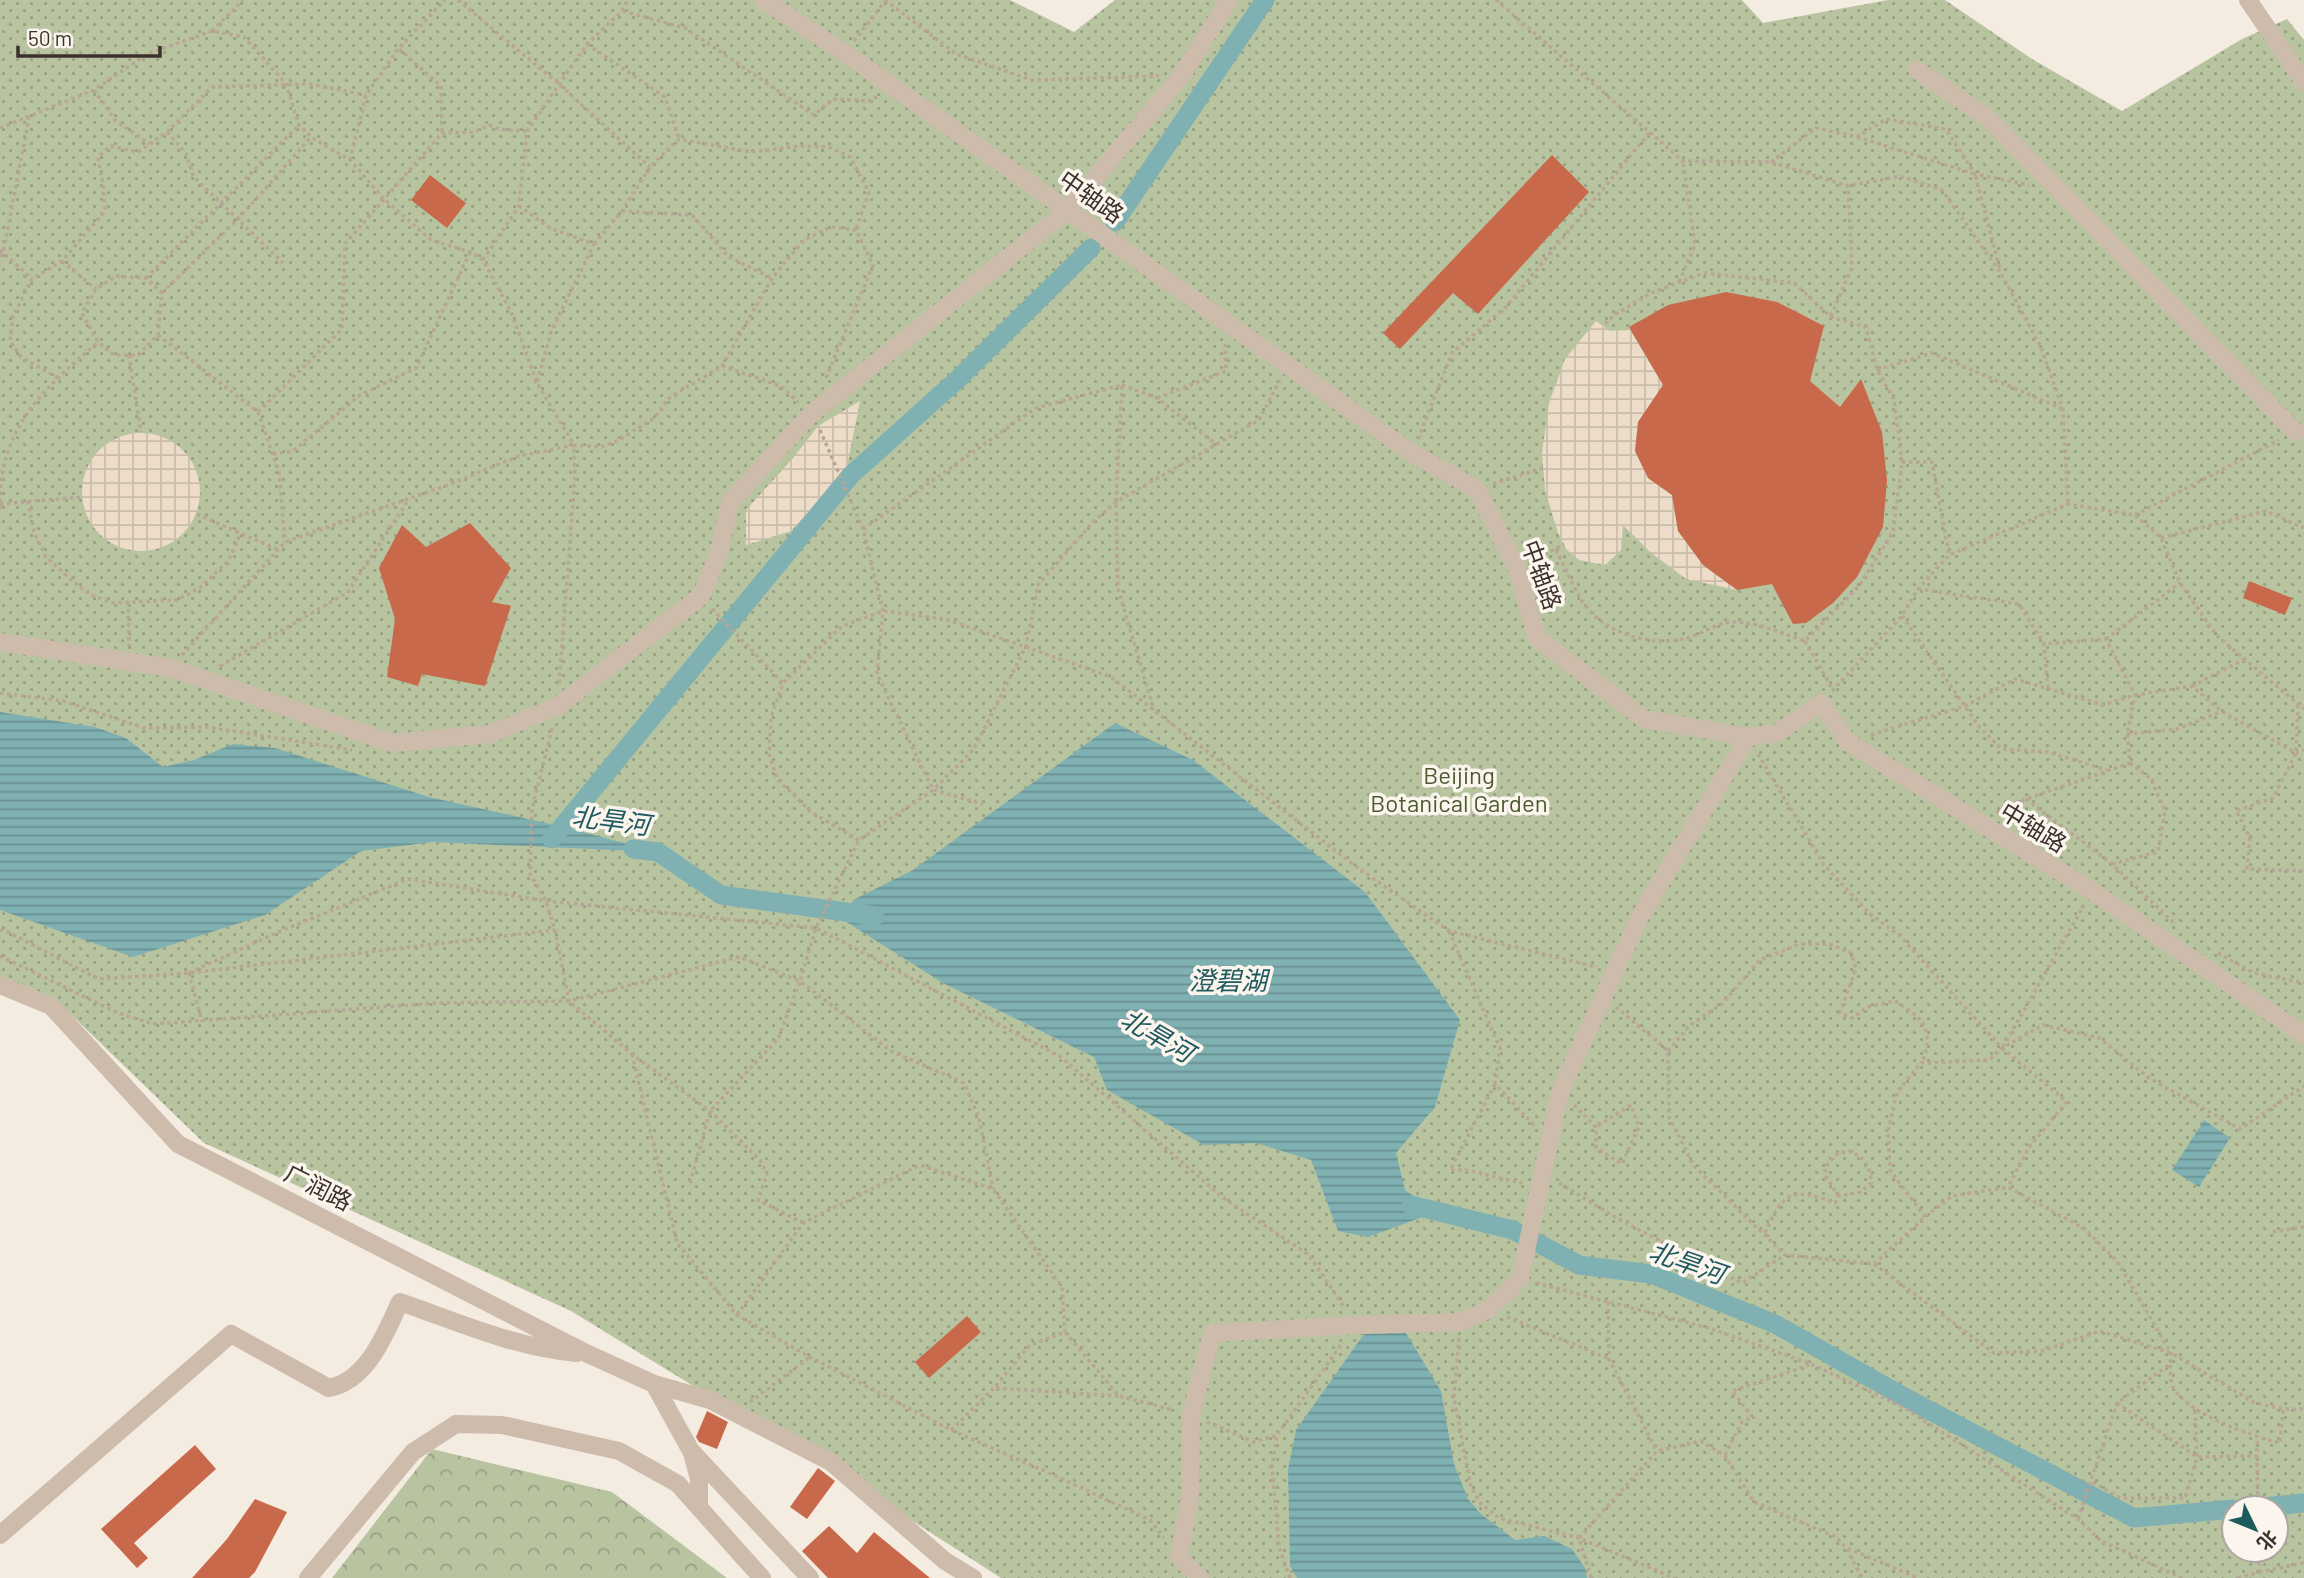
<svg xmlns="http://www.w3.org/2000/svg" width="2304" height="1578" font-family="Barlow,'Noto Sans SC',sans-serif">
  <style>
    .forest { fill: url(#forest-crowns) }
    .garden { fill: url(#garden-dots); fill-rule: evenodd }
    .plaza { fill: url(#plaza-grid) }
    .water { fill: url(#water-rules) }
    .lines { fill: none; stroke-linecap: round; stroke-linejoin: round }
    .canal { stroke: #7fb0b2; stroke-width: 19 }
    .building { fill: #c8694b }
    .path { stroke: #b9a596; stroke-width: 3.5; stroke-dasharray: 3.5 3.5; stroke-linecap: butt }
    .minor { stroke: #cdbbac; stroke-width: 18 }
    .labels { text-anchor: middle; stroke-width: 7; stroke-linejoin: round; paint-order: stroke }
    .street-label { font-size: 24px; fill: #3b302b; stroke: #fbf5ee }
    .park-label { font-size: 24px; fill: #4a5a2e; stroke: #fbf5ee }
    .water-label { font-size: 26px; font-style: italic; fill: #1f5a5e; stroke: #fbf5ee }
  </style>
  <defs>
    <pattern id="forest-crowns" width="20" height="18" patternUnits="userSpaceOnUse" patternTransform="scale(1.75)"><rect width="20" height="18" fill="#b8c4a0"/><path d="M2 6a3 3 0 1 1 6 0M12 15a3 3 0 1 1 6 0" fill="none" stroke="#97a083"/></pattern>
    <pattern id="garden-dots" width="8" height="8" patternUnits="userSpaceOnUse" patternTransform="scale(1.75)"><rect width="8" height="8" fill="#b8c4a0"/><path d="M2 2h.1M6 6h.1" fill="none" stroke="#97a083" stroke-width="1.8" stroke-linecap="round"/></pattern>
    <pattern id="plaza-grid" width="8" height="8" patternUnits="userSpaceOnUse" patternTransform="scale(1.75)"><rect width="8" height="8" fill="#ecdcc8"/><path d="M0 4h8M4 0v8" fill="none" stroke="#cbbdac"/></pattern>
    <pattern id="water-rules" width="6" height="5" patternUnits="userSpaceOnUse" patternTransform="scale(1.75)"><rect width="6" height="5" fill="#7fb0b2"/><path d="M0 2.5h6" fill="none" stroke="#699091"/></pattern>
  </defs>
  <rect width="100%" height="100%" fill="#f4ebe1"/>
  <path class="forest" d="M432,1449L612,1492L727,1578H332Z"/>
  <path class="garden" d="M0,0H1010L1074,32L1115,0H1742L1763,23L1888,0H1945L2032,59L2122,111L2242,39L2287,19L2304,40V1578H1001L894,1509L571,1311L204,1143L61,1005L0,976ZM2234,1508H2276V1550H2234Z"/>
  <path class="plaza" d="M1596,321L1610,331L1630,330L1663,385L1638,422L1635,451L1648,478L1672,495L1678,531L1703,565L1737,590L1686,579L1650,552L1623,525L1621,550L1605,565L1579,560L1566,549L1558,533L1545,490L1542,453L1549,403L1565,359Z
    M860,401L846,471L791,531L746,545V510L794,457L818,426Z
    M82 492a59 59 0 1 1 118 0a59 59 0 1 1-118 0Z"/>
  <path class="water" d="M0,712L95,727L126,738L163,767L194,760L233,744L275,748L429,797L564,827L658,852L433,842L361,851L265,915L133,957L0,910Z
    M1115,723L1193,760L1365,892L1460,1020L1435,1107L1396,1153L1405,1190L1436,1212L1368,1237L1338,1231L1311,1160L1256,1143L1204,1145L1107,1090L1094,1057L943,983L845,921L853,900L913,870Z
    M2204,1120L2230,1138L2199,1187L2172,1170Z
    M1406,1333L1441,1391L1454,1464L1468,1499L1481,1514L1515,1540L1544,1536L1572,1549L1585,1568L1587,1578H1297L1290,1566L1288,1469L1296,1430L1364,1334Z"/>
  <g class="lines">
    <path class="canal" d="M1115,222L1265,0
      M552,839L851,475L958,379L1091,248
      M633,849L658,852L721,895L875,916
      M1411,1205L1513,1230L1579,1265L1651,1274L1775,1324L1906,1398L2134,1518L2234,1509
      M2251,1508L2304,1503"/>
  </g>
  <path class="building" d="M1552,155L1589,192L1478,314L1453,293L1400,349L1383,333Z
    M430,175L466,203L447,228L411,200Z
    M1726,292L1777,302L1824,326L1810,381L1840,407L1861,379L1882,432L1887,480L1883,527L1857,577L1833,603L1806,623L1793,624L1772,584L1737,590L1703,565L1678,531L1672,495L1648,478L1635,451L1638,422L1663,385L1629,327L1668,305Z
    M470,523L511,568L492,602L511,606L485,686L422,674L418,686L387,677L395,619L379,568L402,525L426,547Z
    M2249,581L2292,598L2285,615L2243,598Z
    M967,1316L981,1332L929,1378L915,1362Z
    M707,1411L728,1422L717,1449L699,1442L696,1437Z
    M195,1445L216,1469L134,1543L148,1558L137,1568L101,1529Z
    M818,1468L835,1481L807,1519L790,1507Z
    M255,1499L287,1512L255,1572L249,1578H192L227,1539Z
    M829,1526L857,1553L874,1532L930,1578H828L802,1551Z"/>
  <g class="lines">
    <path class="path" d="M458,0L560,85L650,167
      M885,0L956,54L1032,80L1159,76
      M1496,0L1683,161L1771,162L1848,186L1900,176L1942,190L2000,272L2041,347L2063,409L2068,504
      M623,11L685,28L814,115L833,99L872,101L877,96
      M212,31L243,0
      M854,41L886,0
      M587,44L665,97L679,139
      M399,49L441,86L442,133
      M94,90L115,120L149,144
      M0,128L94,90L147,54L212,31L244,37L286,84L299,125L311,137L350,160L383,198L431,240L470,252L483,260L511,312L537,383
      M167,132L186,153L193,176L283,263
      M1857,137L1975,174L2000,270
      M350,160L366,95L398,49L445,0
      M1771,162L1816,128L1857,137L1886,119L1946,129L1975,174L2029,185
      M622,211L692,215L729,257L772,278
      M594,244L622,211L650,167L679,139L751,152L800,146L829,147L850,157L869,192L856,229
      M0,250L32,279
      M0,256L3,253L29,118
      M483,260L519,206L527,131L587,44L622,11L628,0
      M62,261L96,289
      M116,276L146,278L162,293L158,335L138,355H114L98,342L82,313L96,289Z
      M146,278L299,125
      M1679,282L1695,245L1683,161
      M162,293L239,218L311,137
      M1831,316L1852,267L1848,186
      M158,335L258,412L279,472L285,542
      M129,355L141,432
      M722,366L781,386L798,402
      M1877,370L1932,353L2063,409
      M58,378L21,357L10,341L13,316L32,279L62,261L105,211L103,184L98,157L111,146L138,152L167,132L212,87L310,84L366,95
      M1122,385L1157,398L1217,445
      M1157,398L1226,371L1225,342
      M258,412L342,329L345,244L442,133L474,132L489,125L499,129L527,131
      M820,430L863,529L883,611L877,674L933,790L983,804
      M1418,439L1452,353L1506,307L1650,132
      M273,454L293,451L360,395L416,368L470,252
      M1902,462H1932L1949,555
      M1493,484L1543,468
      M28,501L34,532L46,557L76,584L91,595L113,603L177,600L201,587L228,561L241,533
      M0,504L82,497
      M0,509C1,497 0,483 3,471C14,412 56,379 98,342
      M197,514L279,550
      M2135,515L2279,440
      M863,529L1036,408L1122,385L1116,502L1118,589L1154,710
      M2161,538L2266,511L2304,528
      M1556,550C1564,565 1571,582 1580,598C1601,632 1644,646 1683,639C1700,636 1716,622 1733,622C1758,622 1781,633 1805,641L1859,586L1893,532L1902,462L1894,399L1877,370L1866,327L1831,317L1794,283L1704,273L1651,293L1614,315L1603,326
      M1532,561L1564,544
      M1918,589L2019,604L2044,644
      M128,602L129,646
      M712,609L783,683
      M1902,616L1980,728L2002,749L2048,752L2107,770
      M2106,639L2180,583
      M1805,641L1832,688
      M182,655L285,542L445,486L519,456L574,445L537,383L551,332L594,244L550,228L519,206
      M220,666L348,592L409,499
      M559,683L575,479L574,445L601,447L619,440L654,418L669,398L722,366L772,278L804,240L831,227L856,230L873,265L826,378
      M2192,686L2245,659
      M1832,691L1902,616L1918,589L1949,555L2068,504L2135,515L2161,538L2180,583L2217,636L2304,709
      M0,693L63,701L144,728L207,727L352,750
      M2298,705L2296,753L2273,798L2236,811L2250,837L2247,869L2304,871
      M552,728L532,809L530,874L546,901L555,930L569,1001L739,957L800,981L816,928L859,840L933,790L974,749L1026,646L1038,585L1093,522L1116,502L1259,420L1280,380
      M2127,734L2177,729L2220,712
      M1871,735L1967,705L2015,679L2103,705L2135,695L2192,686L2221,711L2296,753L2304,750
      M1758,754L1824,865L1870,914L1900,936L2002,1048L2067,1102L2029,1147L2008,1187
      M2026,799L2112,864L2174,923
      M1997,813L2003,807L2130,763L2127,734L2135,695L2106,639L2044,644L2048,689
      M859,840L811,812L777,779L769,754L771,717L783,683L842,626L883,611L946,619L1111,677L1354,865L1449,931L1597,967
      M2112,864L2158,852L2165,811L2151,779L2130,763
      M0,930L8,932L98,979L189,973L555,930
      M1449,931L1500,1048L1495,1084L1536,1127
      M2218,953L2254,973L2304,983
      M0,956L118,1013L153,1024L437,1003L569,1001L632,1054L710,1111L760,1160L767,1174L758,1200L803,1223
      M189,973L276,933L408,879L546,901L816,928L1061,1057L1222,1197L1309,1255L1344,1307
      M189,973L202,1022
      M1616,1007L1668,1051L1669,1117L1694,1166L1785,1255L1874,1264L1925,1217L1952,1196L2008,1187L2085,1229L2117,1261L2171,1353L2170,1364L2117,1403L2078,1519
      M2003,1047L2084,905
      M1668,1051L1690,1025L1722,1004L1760,960L1800,944H1829L1851,953L1856,968L1840,1013L1852,1018L1868,1007L1895,1001C1923,1018 1935,1029 1922,1063
      M632,1054L677,1243L737,1315L810,1357L951,1430L1056,1476L1150,1520L1164,1538
      M1495,1084L1450,1170H1466L1522,1183
      M1574,1105L1596,1127V1148L1622,1164L1639,1126L1631,1105L1596,1127
      M690,1183L710,1111L778,1039L800,981L891,1051L964,1083L979,1118L993,1189
      M1559,1183L1622,1221L1742,1283L1785,1255
      M1925,1217L1890,1170L1888,1131L1897,1092L1921,1063L1989,1060L2002,1048L2043,1025L2099,1038L2149,1078L2240,1129L2304,1086
      M2273,1232L2304,1227
      M1765,1233C1783,1193 1791,1186 1835,1203L1838,1196L1826,1176L1825,1167L1838,1153L1852,1151C1865,1161 1871,1166 1871,1183L1861,1192L1838,1196
      M1874,1264L1994,1353L2042,1351L2100,1331L2171,1353L2255,1403L2283,1409H2304
      M1536,1283L1709,1328L1811,1364L1903,1407L2078,1519L2101,1541L2182,1578
      M1608,1302L1609,1359L1657,1451
      M737,1315L803,1223L920,1165L993,1189L1062,1287L1065,1332
      M1507,1317L1609,1359
      M1459,1338L1454,1398L1471,1487L1481,1504L1499,1518L1579,1538L1675,1578
      M2170,1365C2171,1371 2170,1382 2173,1387C2187,1414 2252,1436 2280,1443L2283,1409
      M996,1388L1119,1396
      M750,1402L810,1357
      M2117,1403L2197,1457L2257,1456V1437
      M1207,1422L1254,1442L1277,1435
      M951,1430L994,1388L1030,1345L1065,1332L1119,1396L1173,1410
      M1725,1455L1742,1422L1753,1417L1732,1391L1809,1365
      M2257,1456L2258,1508
      M2093,1482L2120,1498H2185L2197,1457L2195,1410
      M1847,1549L1862,1578
      M2259,1572L2304,1563
      M1290,1578L1279,1547L1272,1467L1277,1435L1343,1342
      M1591,1578L1579,1538L1657,1451L1701,1441L1725,1456L1754,1502L1836,1537L1847,1548L1918,1578
      M2238,1578L2259,1572V1550"/>
    <path class="minor" d="M763,0L845,53L1413,454L1477,489L1517,569L1537,638L1644,719L1748,737L1777,733L1821,703L1848,742L2092,891L2304,1035
      M2248,0L2304,82
      M1917,70L1988,118L2296,432
      M0,642L170,668L392,743L490,734L558,706L701,596L718,555L731,501L811,414L1068,210L1182,75L1229,0
      M0,985L51,1006L178,1144L586,1353L654,1384L710,1400L831,1462L945,1561L973,1578
      M654,1384L691,1451L810,1578
      M692,1453L699,1479V1508
      M0,1535L231,1334L329,1388C368,1380 385,1334 400,1302C458,1322 516,1348 577,1353
      M308,1578L413,1452L456,1424L502,1425L619,1451L678,1484L762,1578
      M1200,1578L1179,1557L1190,1496L1191,1415L1212,1333L1356,1325L1460,1322L1489,1309L1520,1279L1560,1092L1639,918L1748,737"/>
  </g>
  <g class="labels">
    <g class="street-label">
      <text transform="translate(1091 197) rotate(35)" y="8">中轴路</text>
      <text transform="translate(1541 575) rotate(70)" y="8">中轴路</text>
      <text transform="translate(2033 828) rotate(31)" y="8">中轴路</text>
      <text transform="translate(318 1188) rotate(27)" y="8">广润路</text>
    </g>
    <g class="park-label">
      <text x="1459" y="784">Beijing<tspan x="1459" dy="28">Botanical Garden</tspan></text>
    </g>
    <g class="water-label">
      <text transform="translate(611 821) rotate(7)" y="9">北旱河</text>
      <text x="1228" y="990">澄碧湖</text>
      <text transform="translate(1157 1036) rotate(30)" y="9">北旱河</text>
      <text transform="translate(1687 1263) rotate(19)" y="9">北旱河</text>
    </g>
  </g>
  <g transform="translate(2255 1529) rotate(133)"><circle r="33" fill="#fbf5ee" stroke="#aea6a0" stroke-width="2"/>
  <path d="M0-5L12 26L0 18L-12 26Z" fill="#1f5a5e"/>
  <text y="-10" font-size="19" font-weight="bold" text-anchor="middle" fill="#3b302b">北</text>
  </g>
  <path d="M18 46v10h142v-10" fill="none" stroke="#3b302b" stroke-width="3.5"/>
  <text x="28" y="46" font-size="21" fill="#3b302b" stroke="#fbf5ee" stroke-width="5" paint-order="stroke">50 m</text>
</svg>
